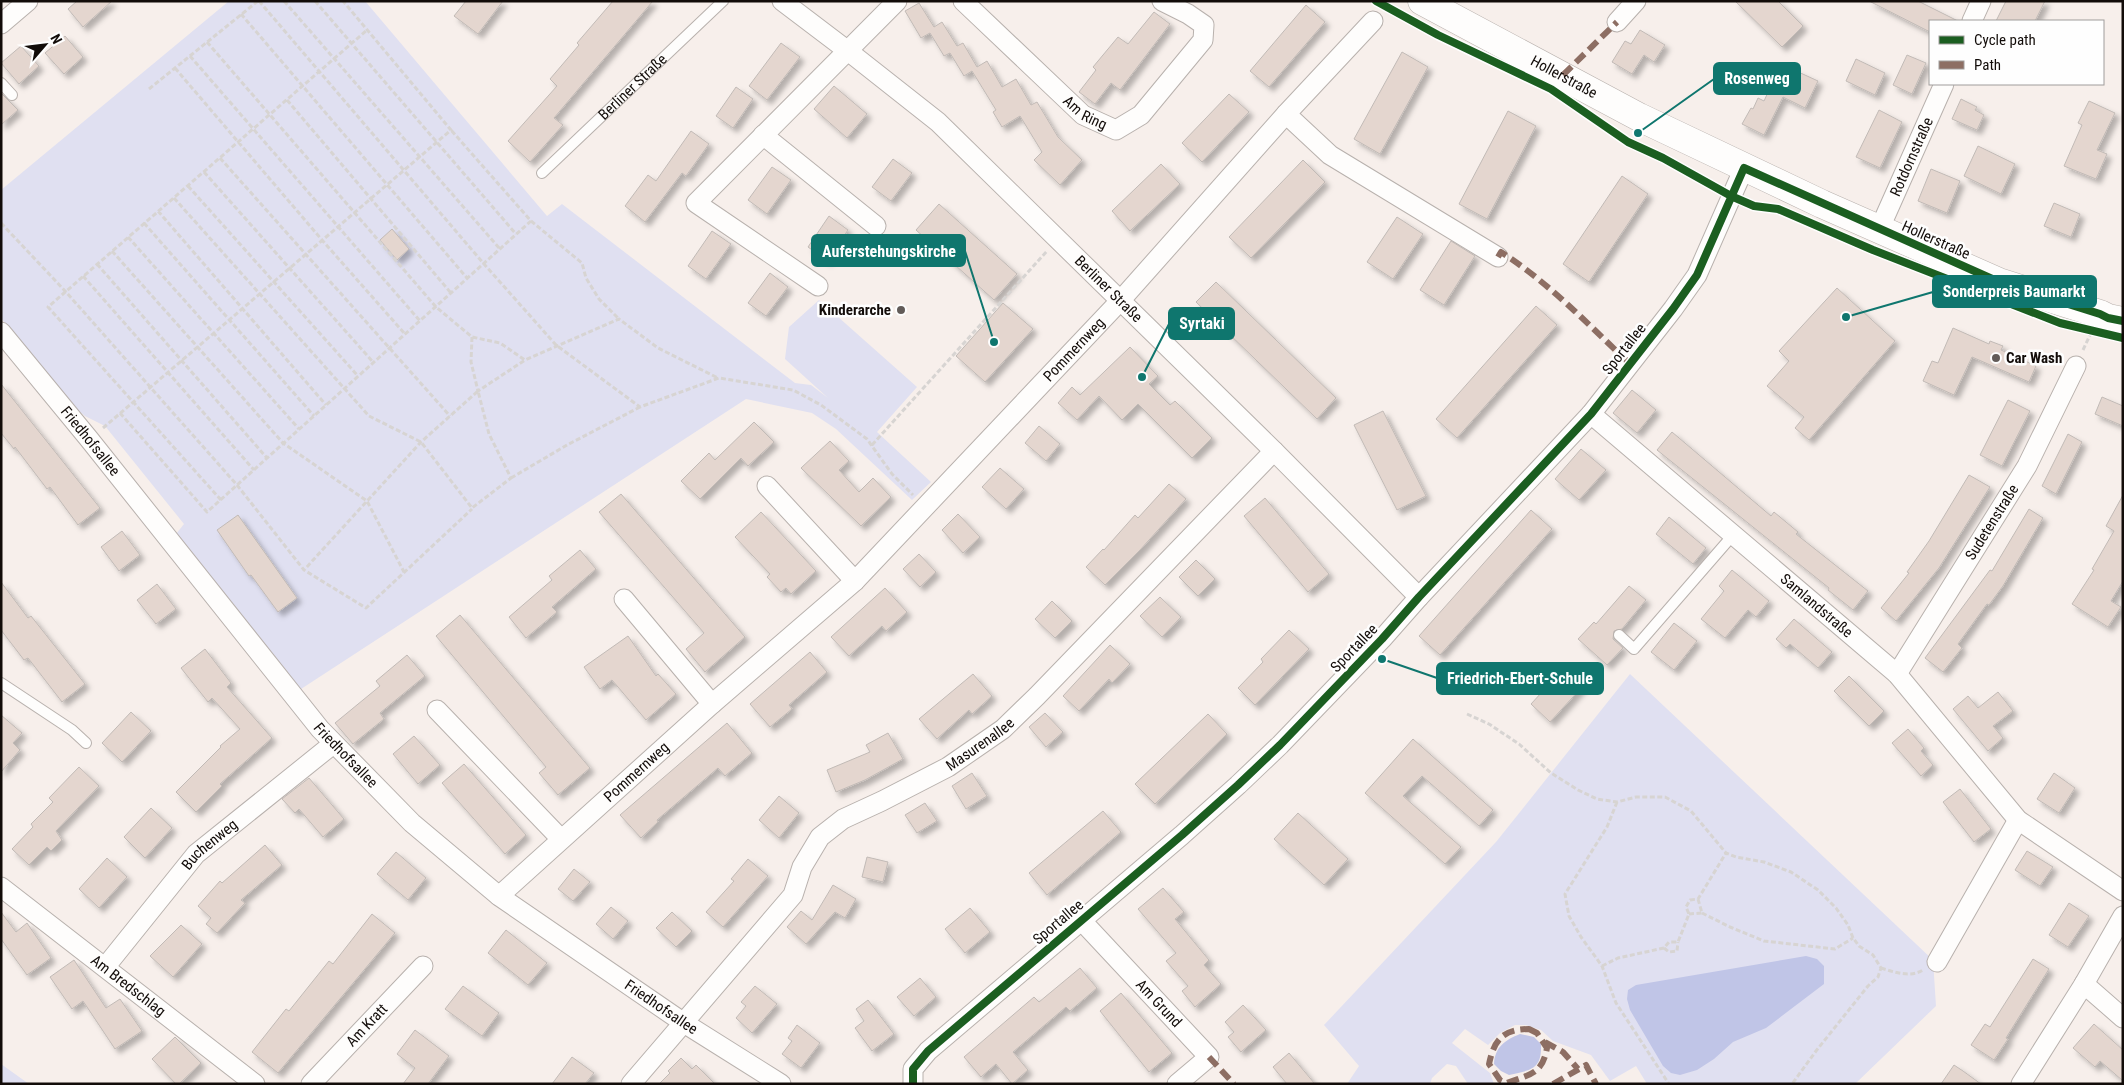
<svg xmlns="http://www.w3.org/2000/svg" width="2124" height="1085" font-family="'Roboto Condensed',sans-serif">
  <style>
    .green { fill: #e0e0f1 }
    .water { fill: #c0c5e7 }
    .building { fill: #e4d6cf; stroke: #c1bab6; filter: url(#shadow) }
    .lines { fill: none; stroke-linecap: round; stroke-linejoin: round }
    .lane-casing { stroke: #b8b1ad; stroke-width: 12 }
    .street-casing { stroke: #b8b1ad; stroke-width: 21 }
    .primary-casing { stroke: #b8b1ad; stroke-width: 29 }
    .path { stroke: #d7d4d2; stroke-width: 3; stroke-dasharray: 5 2.5; stroke-linecap: butt }
    .lane { stroke: #fefdfc; stroke-width: 10 }
    .street { stroke: #fefdfc; stroke-width: 19 }
    .primary { stroke: #fefdfc; stroke-width: 28 }
    .quiet { stroke: #8d6e63; stroke-width: 6; stroke-dasharray: 12 6; stroke-linecap: butt }
    .cycleway-casing { stroke: #fefefe; stroke-width: 11 }
    .cycleway { stroke: #1b5e20; stroke-width: 8 }
    .poi-dot { fill: #625b58; stroke: #fefefe; stroke-width: 2 }
    .labels { text-anchor: middle; stroke-width: 5; stroke-linejoin: round; paint-order: stroke }
    .street-label { font-size: 15px; fill: #120c09; stroke: #fefefe }
    .poi-label { font-size: 15px; font-weight: bold; fill: #120c09; stroke: #fefefe; text-anchor: end }
    .leader { fill: none; stroke: #0f766e; stroke-width: 2 }
    .callout-dot { fill: #0f766e; stroke: #fefefe; stroke-width: 2 }
    .callout { fill: #0f766e; stroke: #0f766e; stroke-width: 2 }
    .callout-label { font-size: 16px; text-anchor: middle; font-weight: bold; fill: #fff }
  </style>
  <defs>
    <filter id="shadow"><feDropShadow dx="4.5" dy="4.5" stdDeviation="2.5" flood-color="#0004"/></filter>
  </defs>
  <rect width="100%" height="100%" fill="#f7efeb"/>
  <path class="green" d="M229,1H365L547,216L562,204L795,383L811,385L828,398L785,359L789,327L819,300L917,387L877,432L931,482L912,500L836,429L812,413L746,399L301,689L176,534L184,524L105,426L85,416L72,405L1,318V190Z
    M1630,674L1933,960L1936,1006L1855,1084H1647L1636,1066L1610,1081L1591,1055L1553,1041L1541,1030L1526,1025H1515L1500,1033L1488,1045L1465,1029L1452,1043L1490,1073L1494,1084H1468L1456,1066L1447,1064L1432,1078L1430,1084H1347L1359,1066L1324,1025L1496,842Z
    M1,1064L29,1084H1Z"/>
  <path class="water" d="M1806,956L1817,959L1824,966V984L1766,1028L1733,1042L1714,1059L1697,1070L1680,1075L1671,1073L1663,1066L1630,1010L1627,999L1628,990L1636,985Z
    M1520,1034L1534,1037L1541,1044C1542,1070 1531,1070 1509,1075L1501,1071L1494,1064C1495,1047 1505,1040 1520,1034Z"/>
  <path class="building" d="M77,1H112L83,27L68,9Z
    M466,1H503L478,34L454,16Z
    M613,1H653L554,118L563,125L530,162L508,141L557,86L550,79L579,45L577,43Z
    M1735,1H1778L1803,26L1782,47Z
    M1869,1H1918L1958,21H1930V32Z
    M2006,1H2045L2035,21H1996Z
    M919,3L934,27L942,22L957,46L963,43L977,67L987,61L1002,87L1016,79L1031,105L1037,102L1058,137L1082,160L1060,185L1034,160L1042,152L1020,116L1002,127L993,112L996,110L972,71L964,76L950,53L944,56L930,33L921,38L905,11Z
    M1306,5L1325,22L1269,87L1250,71Z
    M1154,12L1170,24L1120,90L1111,83L1095,104L1079,92L1096,70L1093,67L1118,37L1128,44Z
    M1640,30L1665,45L1654,62L1644,55L1632,74L1612,62L1625,41L1631,44Z
    M65,36L83,57L64,74L45,53Z
    M781,43L800,57L767,100L749,86Z
    M21,46L39,66L19,84L1,63Z
    M1402,52L1428,67L1380,154L1354,139Z
    M1907,55L1926,63L1912,94L1893,85Z
    M1856,59L1885,73L1875,95L1846,81Z
    M1781,64L1818,81L1805,108L1783,97L1764,135L1742,124L1751,108L1753,109L1758,98L1764,101Z
    M834,86L867,114L847,138L814,109Z
    M736,87L753,99L733,128L716,116Z
    M1,93L18,110L1,125Z
    M1229,94L1249,112L1202,162L1182,143Z
    M1961,99L1977,107L1975,110L1984,115L1977,130L1952,119Z
    M2089,101L2115,113L2097,150L2107,154L2096,179L2064,166L2082,125L2078,123Z
    M1879,110L1902,122L1880,168L1856,157Z
    M1508,111L1536,126L1487,219L1459,204Z
    M691,131L709,144L686,176L682,173L645,222L625,206L648,175L656,181Z
    M1978,146L2015,164L2001,194L1964,176Z
    M893,159L912,173L891,201L872,187Z
    M1303,160L1325,182L1251,258L1229,237Z
    M1161,164L1180,184L1130,231L1112,211Z
    M772,167L791,180L767,214L748,200Z
    M1931,169L1960,181L1947,213L1918,201Z
    M1622,176L1648,194L1589,282L1563,264Z
    M2054,203L2080,214L2071,237L2044,226Z
    M939,204L1017,274L994,300L916,230Z
    M829,216L848,230L827,261L808,247Z
    M1397,217L1423,234L1393,279L1367,262Z
    M392,229L409,249L397,260L380,240Z
    M712,231L731,244L706,279L688,266Z
    M1451,241L1475,256L1444,305L1420,290Z
    M770,273L788,287L766,316L748,303Z
    M1216,282L1336,398L1317,419L1196,302Z
    M1837,288L1895,341L1809,440L1795,428L1804,417L1767,386L1789,361L1779,351Z
    M1003,303L1033,329L985,382L956,356Z
    M1536,306L1557,325L1457,438L1436,419Z
    M1953,328L1989,344L1990,341L2003,346L2001,350L2036,366L2029,382L1972,357L1954,395L1923,381L1932,361L1938,363Z
    M1130,347L1158,376L1149,384L1170,405L1175,401L1212,438L1192,458L1138,404L1122,420L1099,396L1077,420L1058,403L1072,387L1080,395Z
    M1,384L100,508L78,525L50,487L47,489L15,447L14,449L1,433Z
    M1632,390L1656,410L1637,433L1613,413Z
    M2102,397L2123,406V426L2095,414Z
    M2008,400L2030,411L2002,466L1980,455Z
    M1383,411L1426,496L1397,510L1354,425Z
    M754,422L774,442L748,466L741,458L700,499L681,481L709,453L715,460Z
    M1039,426L1060,444L1046,461L1025,443Z
    M1672,432L1771,516L1774,512L1798,532L1796,534L1868,591L1853,610L1828,590L1829,588L1657,450Z
    M2068,434L2082,442L2056,494L2042,486Z
    M830,441L849,461L839,470L859,492L873,478L891,497L861,526L801,468Z
    M1581,449L1606,470L1579,500L1555,479Z
    M1000,468L1024,489L1006,509L982,487Z
    M1969,475L1990,487L1939,568L1896,621L1881,608L1909,573L1907,572L1929,541Z
    M1169,484L1186,499L1140,550L1105,585L1086,567L1103,549L1104,550L1135,515L1138,518Z
    M621,494L745,637L705,672L686,649L704,633L599,512Z
    M2123,495V581L2111,601L2121,607L2108,627L2072,604L2094,570L2092,569L2114,531L2106,526Z
    M1265,498L1329,574L1308,592L1244,516Z
    M2029,509L2043,518L2003,586L1989,605L1987,604L1958,644L1962,648L1943,672L1925,658L1990,570L1992,571Z
    M1531,510L1552,529L1440,655L1419,636Z
    M761,512L816,571L791,594L786,588L781,592L767,577L770,574L735,537Z
    M958,514L980,537L963,553L942,530Z
    M238,515L297,598L278,612L251,575L249,576L217,530Z
    M1669,517L1706,548L1693,564L1656,534Z
    M122,531L140,555L119,571L101,547Z
    M580,550L596,569L552,607L557,612L526,638L509,617L552,580L549,576Z
    M919,554L936,572L920,587L903,569Z
    M1196,560L1215,579L1198,596L1179,577Z
    M1732,570L1769,601L1756,617L1748,610L1725,638L1701,619L1724,591L1719,586Z
    M1,582L28,618L31,616L85,684L62,702L28,658L24,660L1,630Z
    M157,584L176,609L156,624L137,600Z
    M1629,586L1646,600L1622,629L1614,631L1613,639L1623,648L1607,665L1578,639L1594,622L1596,624Z
    M885,588L907,612L886,631L882,626L849,656L831,637Z
    M1160,597L1181,617L1162,637L1140,616Z
    M1052,601L1072,621L1055,638L1035,619Z
    M460,615L590,768L558,795L539,773L546,767L436,636Z
    M1794,619L1832,652L1818,668L1790,644L1786,648L1776,639Z
    M1674,623L1697,641L1674,670L1651,652Z
    M1289,630L1309,649L1255,705L1238,688L1263,662L1261,659Z
    M628,636L656,676L658,674L676,694L646,720L612,680L600,689L584,667Z
    M1110,645L1130,664L1112,683L1109,679L1079,711L1063,696Z
    M205,649L231,683L227,687L272,738L220,784L222,786L196,812L176,792L221,747L220,746L240,729L212,698L208,702L181,668Z
    M810,652L827,672L789,705L792,709L770,727L750,704Z
    M407,655L425,676L380,713L384,719L353,744L335,723L380,686L376,681Z
    M1564,668L1583,686L1550,722L1531,704Z
    M973,674L992,696L972,714L969,710L937,739L919,719Z
    M1849,676L1884,711L1869,726L1834,691Z
    M1998,692L2013,711L1993,726L2003,738L1988,751L1953,709L1968,696L1978,708Z
    M131,712L151,731L122,762L102,743Z
    M1045,713L1063,732L1046,747L1029,727Z
    M1208,714L1227,734L1155,804L1135,784Z
    M1,715L22,733L13,743L20,750L1,772Z
    M727,723L752,753L725,776L718,768L657,820L658,822L641,838L620,815Z
    M1908,729L1924,748L1921,751L1933,765L1921,776L1892,743Z
    M888,733L903,759L865,780L836,792L827,770L870,752L866,745Z
    M414,736L440,765L418,784L393,754Z
    M1413,739L1493,810L1479,826L1422,776L1403,796L1461,847L1445,864L1365,793Z
    M464,764L526,835L505,854L442,783Z
    M79,767L99,786L56,831L62,840L51,851L47,847L29,865L12,849L33,827L31,824L53,802L49,798Z
    M972,773L987,796L966,809L952,786Z
    M2054,773L2075,788L2059,813L2037,799Z
    M309,778L344,819L323,837L299,809L295,813L282,799Z
    M1960,789L1991,829L1974,842L1943,802Z
    M779,796L799,813L779,838L759,820Z
    M925,803L937,821L917,833L905,815Z
    M151,808L172,828L145,858L124,837Z
    M1103,811L1121,832L1047,895L1029,873Z
    M1298,813L1348,859L1324,885L1274,839Z
    M265,845L282,865L241,900L245,903L217,933L206,924L211,918L198,906L220,881L222,883Z
    M2027,851L2053,867L2040,886L2015,870Z
    M396,852L426,878L408,900L377,874Z
    M867,857L888,862L883,882L862,877Z
    M107,858L127,877L99,908L79,889Z
    M748,859L768,876L723,927L706,912L734,881L731,879Z
    M574,869L590,882L573,901L558,889Z
    M833,885L856,899L845,918L835,912L806,944L787,927L801,911L812,920Z
    M1163,888L1184,912L1175,919L1209,960L1204,965L1221,984L1195,1007L1182,991L1188,986L1166,961L1176,953L1138,909Z
    M2069,903L2089,916L2068,947L2049,935Z
    M611,907L628,921L613,939L596,924Z
    M970,908L990,932L965,953L945,929Z
    M1,912L16,932L27,923L51,958L27,975L1,939Z
    M672,912L692,931L676,947L656,928Z
    M372,914L395,933L278,1073L252,1052L286,1009L289,1011L329,961L333,964Z
    M181,925L202,944L173,977L150,956Z
    M506,930L547,963L528,985L488,953Z
    M2033,959L2049,969L2006,1038L2008,1039L1994,1060L1971,1045L1985,1024L1990,1027Z
    M74,960L106,1008L120,999L142,1031L115,1049L83,1001L72,1009L50,977Z
    M1080,968L1097,988L1070,1011L1066,1007L1013,1052L1028,1070L1012,1084L996,1064L981,1077L964,1057L1034,997L1039,1002Z
    M920,978L936,997L914,1016L897,997Z
    M463,986L499,1013L482,1036L445,1009Z
    M755,986L777,1004L752,1033L736,1018L746,1006L741,1002Z
    M1121,993L1172,1053L1149,1072L1100,1011Z
    M868,1000L894,1034L872,1051L855,1028L864,1021L856,1009Z
    M1243,1005L1266,1030L1241,1052L1228,1037L1234,1032L1225,1022Z
    M2094,1024L2123,1050V1081L2100,1061L2095,1067L2073,1048Z
    M797,1025L820,1043L801,1068L782,1054L792,1041L788,1038Z
    M415,1030L449,1056L428,1084H403L415,1068L397,1054Z
    M175,1037L201,1063L179,1084H176L152,1059Z
    M1289,1053L1315,1084H1287L1273,1067Z
    M572,1057L594,1073L585,1084H552Z
    M681,1058L692,1069L696,1065L715,1084H659L670,1073L668,1071Z
    M1954,1065L1963,1071L1981,1084H1941Z"/>
  <g class="lines">
    <g class="lane-casing">
      <g id="lane">
        <path d="M1,83L12,95"/>
        <path id="s1" d="M542,173L723,1"/>
        <path d="M1619,635L1634,649L1733,535"/>
        <path d="M1,683L72,730L86,743"/>
      </g>
    </g>
    <g class="street-casing">
      <g id="street">
        <path id="s2" d="M782,1L848,51L938,122L1274,451L1419,597"/>
        <path id="s3" d="M963,1L1083,115L1116,130L1141,115L1203,40L1204,25L1188,14L1162,1"/>
        <path d="M1972,21L1981,1"/>
        <path d="M1617,22L1636,1"/>
        <path d="M1,24L28,1"/>
        <path d="M1286,114L1330,155L1498,257"/>
        <path d="M763,135L876,226"/>
        <path id="s4" d="M1879,230L1944,84"/>
        <path d="M818,286L696,203L897,1"/>
        <path id="s5" d="M1,332L89,439L320,729L412,823L499,896L684,1023L781,1084"/>
        <path id="s6" d="M1591,414L1897,674L2018,820L2123,891"/>
        <path d="M767,486L855,581"/>
        <path d="M624,599L712,704"/>
        <path id="s7" d="M1897,674L2027,466L2076,366"/>
        <path d="M437,710L561,839"/>
        <path id="s8" d="M1,887L255,1084"/>
        <path id="s9" d="M499,896L712,704L855,581L1120,301L1286,114L1373,21"/>
        <path id="s10" d="M1081,920L1209,1057L1177,1084"/>
        <path d="M1937,962L2018,820"/>
        <path id="s11" d="M106,966L196,854L333,744"/>
        <path d="M2084,984L2123,1018"/>
        <path id="s12" d="M311,1084L423,966"/>
        <path id="s13" d="M631,1084L793,895L802,867L820,837L843,819L882,801L948,767L1003,729L1037,696L1274,451"/>
        <path d="M913,1084V1069L928,1051L1182,835L1238,785L1280,745L1382,639L1419,597L1591,414L1673,309L1697,275L1744,168"/>
        <path d="M2021,1084L2084,984L2123,916"/>
      </g>
    </g>
    <g class="primary-casing">
      <g id="primary">
        <path id="s14" d="M1422,1L1639,117L1822,204L1999,282L2100,314L2108,318L2123,321"/>
      </g>
    </g>
    <path class="path" d="M259,1L484,264L556,345L640,407L719,378L793,390L821,405L867,439L892,474L913,495
      M284,1L500,249
      M315,1L516,234
      M1384,8L1390,1
      M241,14L467,278
      M207,42L436,307L472,337L500,343L525,360L619,319L658,348L718,378
      M190,56L420,321
      M175,68L322,240L405,334
      M149,89L258,1
      M287,100L451,293
      M220,158L450,416
      M204,172L373,362
      M188,186L358,376
      M174,198L369,416L421,442L472,508L511,478L489,434L478,391L421,442L304,570
      M158,211L326,405
      M531,221L582,263L586,278L599,299L619,319
      M1,223L66,292L237,485L304,570L366,608L472,509
      M144,223L314,416
      M128,237L299,429
      M112,251L283,443L367,501L404,572
      M97,264L267,458
      M83,276L254,470
      M472,337L471,362L478,391L525,360
      M2083,350L2091,333
      M120,413L207,512L531,221L451,130
      M103,428L451,130L343,1
      M872,445L1047,251
      M511,478L567,445L640,407
      M221,500L48,307L367,30
      M1467,714L1489,724L1519,744L1551,773L1578,790L1597,799L1617,802L1636,797H1665L1691,811L1726,853L1736,857L1764,862L1791,872L1818,890L1836,908L1848,925L1853,938L1859,946L1873,955L1881,968L1878,977L1868,986L1816,1051L1792,1084
      M1617,802L1607,827L1565,894L1569,916L1581,937L1602,966L1616,1003L1669,1084
      M1702,913L1730,927L1764,941L1835,949L1853,938
      M1689,914L1702,913L1698,899
      M1664,948L1669,952L1677,951L1678,942
      M1602,966L1618,958L1664,948L1669,942H1678L1689,914L1686,907L1690,900L1698,899L1726,853
      M1881,968C1894,972 1910,978 1923,970"/>
    <use href="#lane" class="lane"/>
    <use href="#street" class="street"/>
    <use href="#primary" class="primary"/>
    <path class="quiet" d="M1563,75L1617,22
      M1498,257L1501,252C1549,283 1589,325 1630,364
      M1529,1029L1537,1033L1547,1048C1542,1075 1530,1074 1507,1083L1500,1080L1489,1064C1494,1040 1503,1029 1529,1029Z
      M1545,1042L1563,1052L1578,1069
      M1209,1057L1234,1084
      M1553,1084L1586,1065L1596,1084"/>
    <g class="cycleway-casing">
      <path id="cycleway" d="M1376,1L1438,35L1551,89L1628,142L1663,158L1731,196L1754,206L1778,209L1873,250L2060,323L2123,338
        M913,1084V1069L928,1051L1182,835L1238,785L1280,745L1382,639L1419,597L1591,414L1673,309L1697,275L1744,168L1999,282L2100,314L2108,318L2123,321"/>
    </g>
    <use href="#cycleway" class="cycleway"/>
  </g>
  <g class="poi-dot">
    <circle cx="901" cy="310" r="5"/>
    <circle cx="1996" cy="358" r="5"/>
  </g>
  <g class="labels">
    <g class="street-label">
      <text dy="5" stroke="none"><textPath href="#s14" startOffset="161">Hollerstraße</textPath></text>
      <text dy="5" stroke="none"><textPath href="#s1" startOffset="125">Berliner Straße</textPath></text>
      <text dy="5" stroke="none"><textPath href="#s3" startOffset="166">Am Ring</textPath></text>
      <text dy="5" stroke="none"><textPath href="#s4" startOffset="80">Rotdornstraße</textPath></text>
      <text transform="translate(1936 240) rotate(24)" y="5">Hollerstraße</text>
      <text dy="5" stroke="none"><textPath href="#s2" startOffset="436">Berliner Straße</textPath></text>
      <text transform="translate(1624 349) rotate(-52)" y="5">Sportallee</text>
      <text dy="5" stroke="none"><textPath href="#s9" startOffset="794">Pommernweg</textPath></text>
      <text dy="5" stroke="none"><textPath href="#s5" startOffset="141">Friedhofsallee</textPath></text>
      <text dy="5" stroke="none"><textPath href="#s7" startOffset="179">Sudetenstraße</textPath></text>
      <text dy="5" stroke="none"><textPath href="#s6" startOffset="296">Samlandstraße</textPath></text>
      <text transform="translate(1354 648) rotate(-46)" y="5">Sportallee</text>
      <text dy="5" stroke="none"><textPath href="#s13" startOffset="499">Masurenallee</textPath></text>
      <text dy="5" stroke="none"><textPath href="#s5" startOffset="546">Friedhofsallee</textPath></text>
      <text dy="5" stroke="none"><textPath href="#s9" startOffset="185">Pommernweg</textPath></text>
      <text dy="5" stroke="none"><textPath href="#s11" startOffset="160">Buchenweg</textPath></text>
      <text transform="translate(1058 922) rotate(-40)" y="5">Sportallee</text>
      <text dy="5" stroke="none"><textPath href="#s8" startOffset="161">Am Bredschlag</textPath></text>
      <text dy="5" stroke="none"><textPath href="#s10" startOffset="114">Am Grund</textPath></text>
      <text dy="5" stroke="none"><textPath href="#s5" startOffset="951">Friedhofsallee</textPath></text>
      <text dy="5" stroke="none"><textPath href="#s12" startOffset="81">Am Kratt</textPath></text>
    </g>
    <g class="poi-label">
      <text x="891" y="315">Kinderarche</text>
      <text x="2006" y="363" text-anchor="start">Car Wash</text>
    </g>
  </g>
  <path class="leader" d="M1638 133L1714 79M994 342L965 251M1846 317L1933 292M1142 377L1169 324M1382 659L1437 678"/>
  <g class="callout-dot">
    <circle cx="1638" cy="133" r="5"/>
    <circle cx="994" cy="342" r="5"/>
    <circle cx="1846" cy="317" r="5"/>
    <circle cx="1142" cy="377" r="5"/>
    <circle cx="1382" cy="659" r="5"/>
  </g>
  <g class="callout">
    <rect x="1714" y="63" width="86" height="31" rx="5"/>
    <rect x="812" y="235" width="153" height="31" rx="5"/>
    <rect x="1933" y="276" width="163" height="31" rx="5"/>
    <rect x="1169" y="308" width="65" height="31" rx="5"/>
    <rect x="1437" y="663" width="166" height="31" rx="5"/>
  </g>
  <g class="callout-label">
    <text x="1757" y="84">Rosenweg</text>
    <text x="889" y="257">Auferstehungskirche</text>
    <text x="2014" y="297">Sonderpreis Baumarkt</text>
    <text x="1202" y="329">Syrtaki</text>
    <text x="1520" y="684">Friedrich-Ebert-Schule</text>
  </g>
  <rect width="2124" height="1085" fill="none" stroke="#120c09" stroke-width="5"/>
  <rect x="1929" y="20" width="175" height="65" fill="#fefefe" stroke="#a09d9c"/>
  <rect x="1939" y="36" width="25" height="8" fill="#1b5e20" stroke="#a09d9c"/>
  <text x="1974" y="45" font-size="15" fill="#120c09">Cycle path</text>
  <rect x="1939" y="61" width="25" height="8" fill="#8d6e63" stroke="#a09d9c"/>
  <text x="1974" y="70" font-size="15" fill="#120c09">Path</text>
  <g transform="translate(45 45) rotate(62)" stroke="#fefefe" stroke-width="4" paint-order="stroke">
  <path d="M0-4L9 19L0 12L-9 19Z" fill="#120c09"/>
  <text y="-8" font-size="14" font-weight="bold" text-anchor="middle" fill="#120c09">N</text>
  </g>
</svg>
